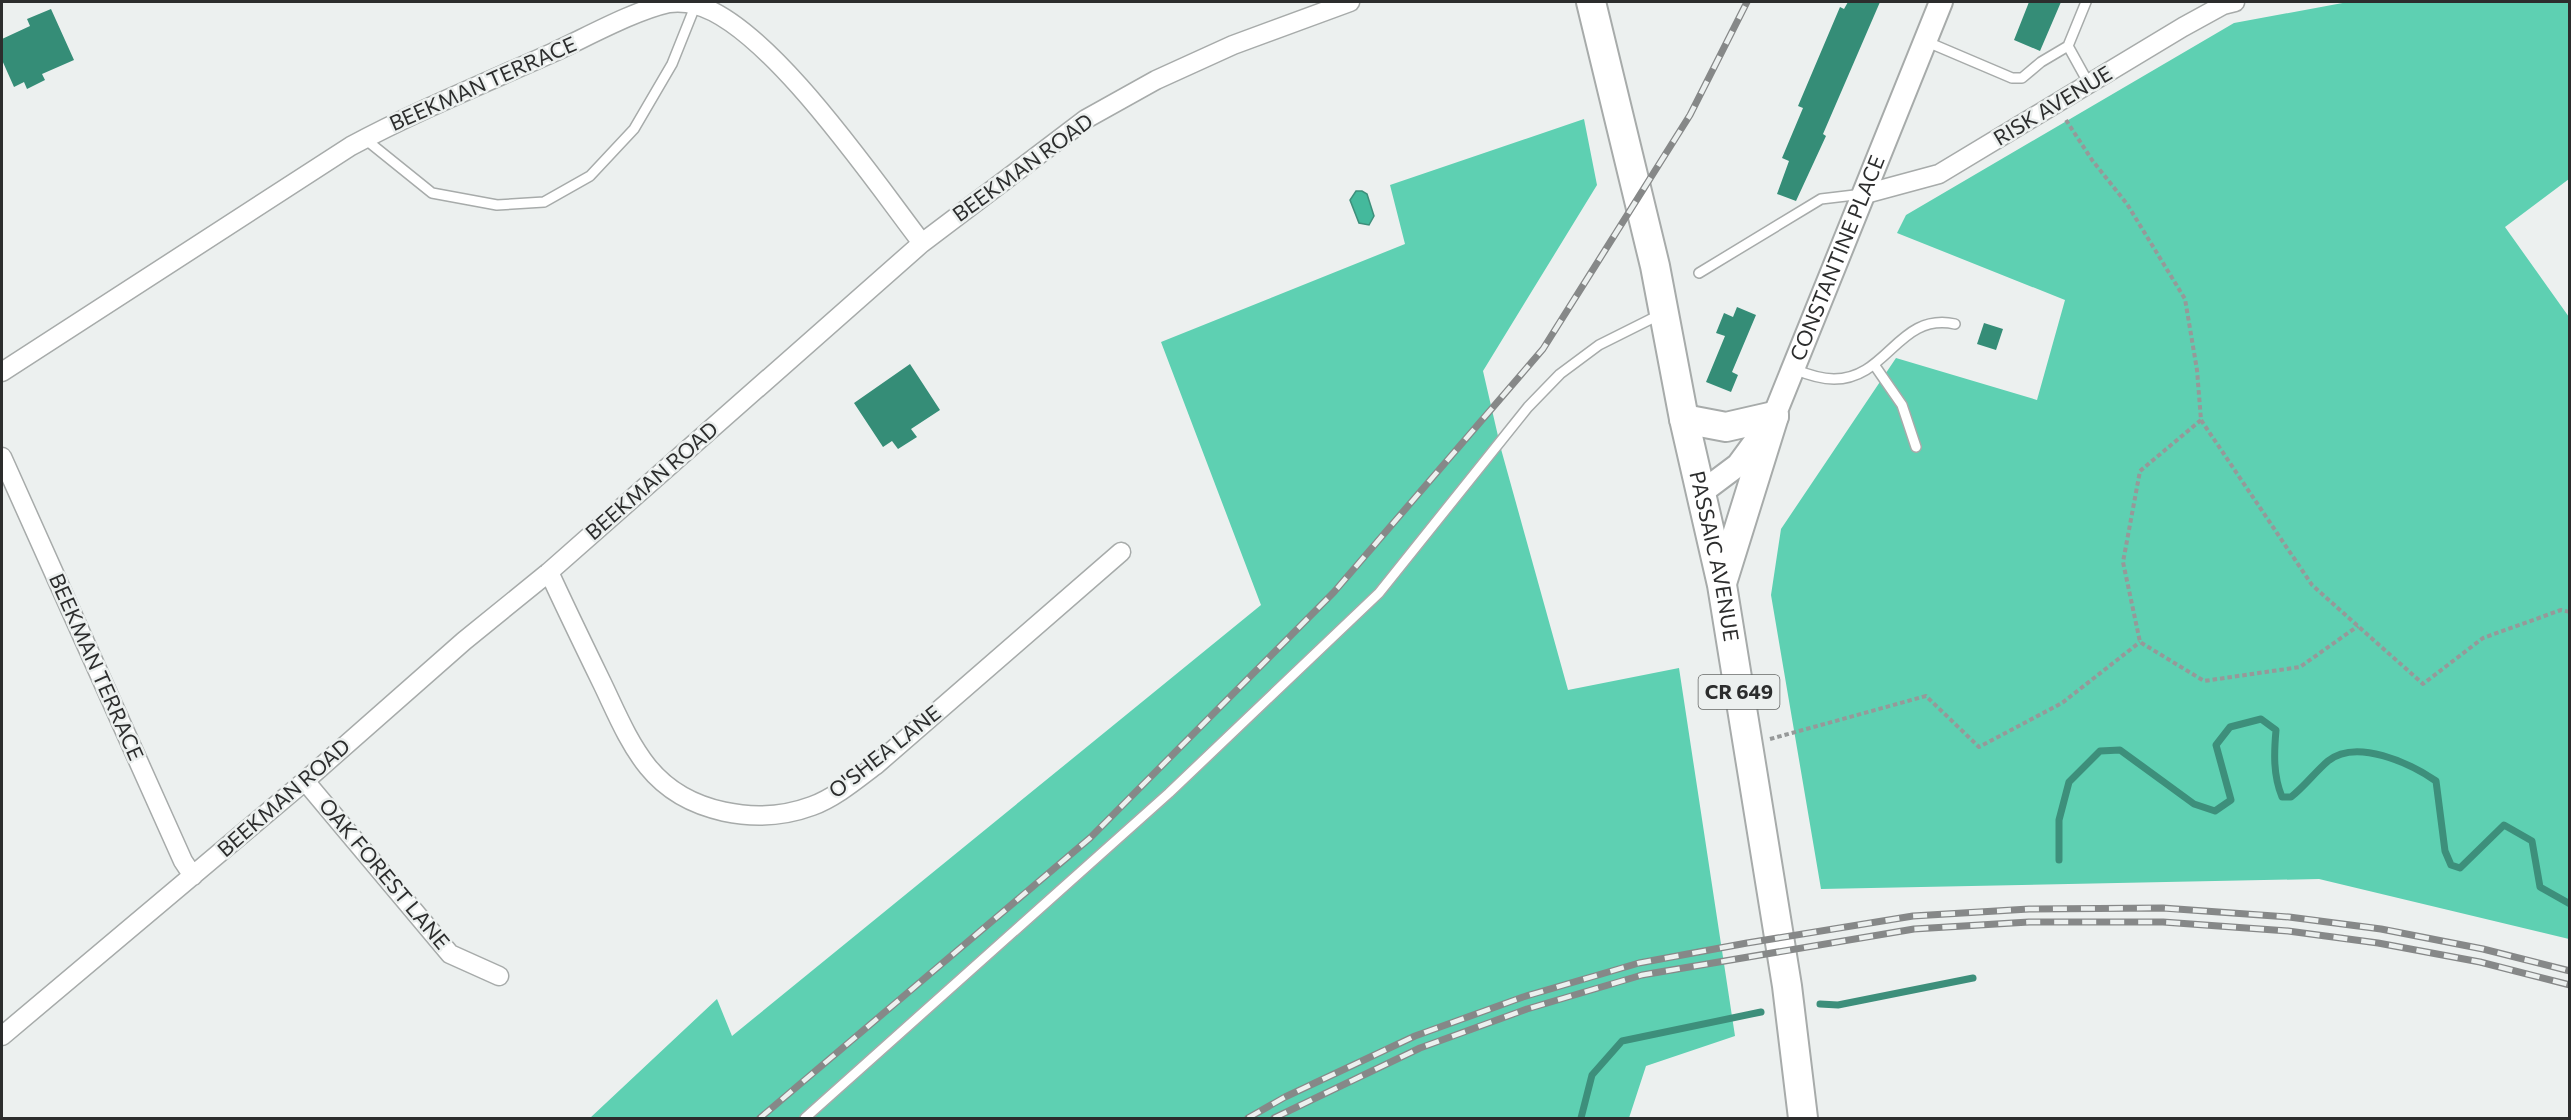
<svg xmlns="http://www.w3.org/2000/svg" width="2571" height="1120" font-family="Commissioner,sans-serif">
  <style>
    .forest { fill: #5ed0b2 }
    .water { fill: #44b99c; stroke: #3d8f7b; stroke-width: 1.5 }
    .lines { fill: none; stroke-linecap: round; stroke-linejoin: round }
    .stream { stroke: #3d8f7b; stroke-width: 7 }
    .building { fill: #358d77 }
    .service-casing { stroke: #a7abaa; stroke-width: 12 }
    .minor-casing { stroke: #a7abaa; stroke-width: 21 }
    .tertiary-casing { stroke: #a7abaa; stroke-width: 26 }
    .primary-casing { stroke: #a7abaa; stroke-width: 32 }
    .path { stroke: #969999; stroke-width: 4; stroke-dasharray: 4.5 3; stroke-linecap: butt }
    .service { stroke: #fff; stroke-width: 9 }
    .minor { stroke: #fff; stroke-width: 18 }
    .tertiary { stroke: #fff; stroke-width: 22 }
    .primary { stroke: #fff; stroke-width: 28 }
    .rail-casing { stroke: #868888; stroke-width: 7 }
    .rail { stroke: #ecf0ef; stroke-width: 4.5; stroke-dasharray: 14; stroke-linecap: butt }
    .labels { text-anchor: middle; stroke-width: 5; stroke-linejoin: round; paint-order: stroke }
    .shield { fill: #ecf0ef; stroke: #666867; stroke-width: 1.5 }
    .shield-label { font-size: 20px; font-weight: bold; fill: #2c2d2d }
    .street-label { font-size: 21px; fill: #2c2d2d; stroke: #ecf0ef }
  </style>
  <rect width="100%" height="100%" fill="#ecf0ef"/>
  <path class="forest" d="M2348,2H2569V179L2505,227L2569,317V939L2319,879L1821,889L1771,595L1781,529L1896,358L2037,400L2065,300L1897,233L1906,215L2234,23Z
    M1584,119L1597,185L1483,371L1501,449L1568,690L1679,668L1735,1036L1646,1066L1629,1118H590L717,999L732,1036L1261,605L1161,342L1405,244L1390,185Z"/>
  <path class="water" d="M1356,191H1362L1367,194L1374,216L1369,225L1359,223L1350,200Z"/>
  <g class="lines">
    <path class="stream" d="M2059,860V820L2069,782L2100,751L2120,750L2194,804L2215,811L2231,800L2216,745L2230,727L2261,719L2276,730C2274,753 2273,775 2282,797H2291C2305,786 2315,772 2328,761C2356,738 2410,763 2436,781L2445,851L2451,865L2460,868L2504,825L2532,841L2540,887L2570,904
      M1820,1004L1838,1005L1973,978
      M1581,1118L1592,1075L1622,1041L1761,1012"/>
  </g>
  <path class="building" d="M1848,2H1880L1823,134L1826,136L1796,201L1777,194L1789,161L1782,158L1803,108L1798,106L1840,7L1844,9Z
    M2029,2H2061L2040,51L2014,40Z
    M51,9L74,60L42,74L45,80L27,89L24,82L14,87L2,60V39L30,26L27,19Z
    M1737,307L1756,315L1732,372L1738,375L1731,392L1706,382L1725,336L1716,333L1724,313L1733,317Z
    M1984,323L2003,329L1996,350L1977,344Z
    M910,364L940,410L911,429L917,437L898,449L892,441L883,447L854,403Z"/>
  <g class="lines">
    <g class="service-casing">
      <path id="service" d="M2086,2L2068,46L2089,84
        M1925,41L2012,78H2022L2041,62L2068,46
        M365,139L432,193L497,205L544,202L590,176L634,129L672,64L696,4
        M1699,273L1821,199L1863,194
        M1875,366L1902,405L1916,447
        M1794,369C1806,374 1820,379 1834,379C1888,379 1898,312 1955,324
        M805,1118L1169,793L1379,593L1528,407L1560,374L1599,345L1661,314"/>
    </g>
    <g class="minor-casing">
      <path id="minor" d="M1865,194L1939,174L2183,27L2223,5L2235,2
        M2,372L351,146C416,111 485,83 552,53C587,37 633,11 669,3C677,2 689,3 696,5C768,24 875,182 922,243
        M2,457L183,861L193,876
        M549,572C566,609 584,646 602,683C616,712 628,742 648,767C686,814 758,826 812,806C836,797 857,779 877,764L1121,552
        M305,781L450,954L499,976
        M2,1036L305,781L464,641L549,572L922,243L1086,119L1156,80L1233,45L1350,2"/>
    </g>
    <g class="tertiary-casing">
      <g id="tertiary">
        <path id="s1" d="M1702,492L1738,465L1774,416L1941,2"/>
      </g>
    </g>
    <g class="primary-casing">
      <g id="primary">
        <path id="s2" d="M1591,2L1655,266L1684,419L1722,585L1787,986L1803,1118"/>
        <path d="M1684,419L1726,427L1774,416"/>
        <path d="M1722,583L1774,416"/>
      </g>
    </g>
    <path class="path" d="M2066,120L2092,160L2127,204L2185,299L2197,370L2201,420L2312,585L2423,684L2483,638L2561,610L2570,612
      M2201,420L2140,471L2123,562L2140,642L2204,681L2300,667L2358,626
      M1770,739L1926,696L1979,747L2062,703L2140,642"/>
    <use href="#service" class="service"/>
    <use href="#minor" class="minor"/>
    <use href="#tertiary" class="tertiary"/>
    <use href="#primary" class="primary"/>
    <g class="rail-casing">
      <path id="rail" d="M760,1118L1090,838L1334,592L1543,349L1690,115L1747,2
        M1248,1118L1285,1097L1415,1036L1523,997L1639,963L1747,943L1913,916L2029,909L2163,908L2289,917L2381,929L2483,949L2570,971
        M1274,1118L1420,1048L1527,1009L1642,975L1914,929L2029,922H2163L2288,931L2378,943L2480,962L2570,985"/>
    </g>
    <use href="#rail" class="rail"/>
  </g>
  <g class="labels">
    <rect class="shield" x="1698.5" y="675" width="81" height="34" rx="4.5"/>
    <g class="shield-label">
      <text x="1739" y="699">CR 649</text>
    </g>
    <g class="street-label">
      <text transform="translate(483 84) rotate(-24)" y="7">BEEKMAN TERRACE</text>
      <text transform="translate(2053 106) rotate(-31)" y="7">RISK AVENUE</text>
      <text transform="translate(1023 168) rotate(-36)" y="7">BEEKMAN ROAD</text>
      <text dy="7" stroke="none"><textPath href="#s1" startOffset="276">CONSTANTINE PLACE</textPath></text>
      <text transform="translate(652 481) rotate(-41)" y="7">BEEKMAN ROAD</text>
      <text dy="7" stroke="none"><textPath href="#s2" startOffset="568">PASSAIC AVENUE</textPath></text>
      <text transform="translate(96 667) rotate(66)" y="7">BEEKMAN TERRACE</text>
      <text transform="translate(885 752) rotate(-38)" y="7">O'SHEA LANE</text>
      <text transform="translate(284 798) rotate(-41)" y="7">BEEKMAN ROAD</text>
      <text transform="translate(384 874) rotate(50)" y="7">OAK FOREST LANE</text>
    </g>
  </g>
  <rect width="2571" height="1120" fill="none" stroke="#2c2d2d" stroke-width="6"/>
</svg>
